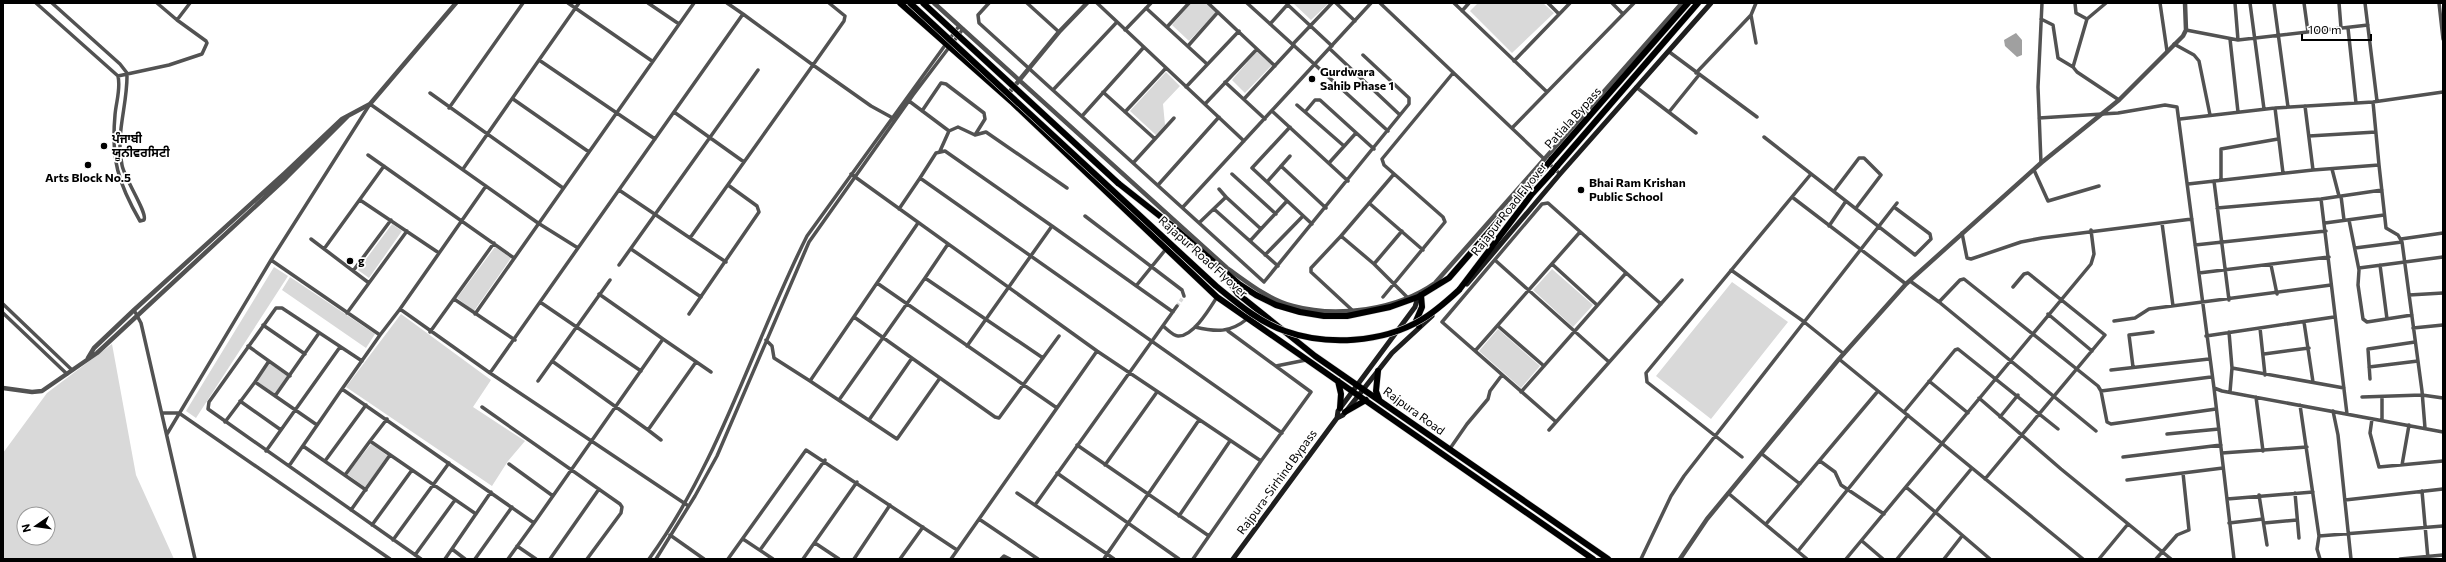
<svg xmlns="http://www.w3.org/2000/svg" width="2446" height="562" font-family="Commissioner,'Noto Sans Gurmukhi',sans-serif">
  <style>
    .green { fill: #d9d9d9; fill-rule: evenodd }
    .water { fill: #a0a0a0 }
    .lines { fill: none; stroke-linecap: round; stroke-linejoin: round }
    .minor-tunnel { stroke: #d9d9d9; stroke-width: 3.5; stroke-dasharray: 3.5 2; stroke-linecap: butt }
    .primary-casing { stroke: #dbdbdb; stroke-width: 7 }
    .trunk-casing { stroke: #dbdbdb; stroke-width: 7 }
    .minor { stroke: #525252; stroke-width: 3.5 }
    .tertiary { stroke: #525252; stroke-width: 4.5 }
    .secondary { stroke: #1f1f1f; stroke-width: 5 }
    .primary { stroke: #000; stroke-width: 6 }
    .trunk { stroke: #000; stroke-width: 6 }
    .trunk-bridge-casing { stroke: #dbdbdb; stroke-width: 7; stroke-linecap: butt }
    .trunk-bridge { stroke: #000; stroke-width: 6 }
    .poi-dot { fill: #000; stroke: #fff; stroke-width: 1.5 }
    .labels { text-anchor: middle; stroke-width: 3.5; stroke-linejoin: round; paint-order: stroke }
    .poi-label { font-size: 12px; font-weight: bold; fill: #000; stroke: #fff; text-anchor: start }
    .street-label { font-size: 12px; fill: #000; stroke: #fff }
  </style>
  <rect width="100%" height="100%" fill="#fff"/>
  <path class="green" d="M1191,3H1205L1216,12L1189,41L1172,25Z
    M1293,3H1329L1311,20Z
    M1478,3H1543L1554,13L1512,53L1470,11Z
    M1258,50L1272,65L1245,93L1232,80Z
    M1166,72L1180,86L1163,104L1165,125L1156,135L1130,111Z
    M392,224L402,231L369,278L358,270Z
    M495,247L511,258L474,311L457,298Z
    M274,267L288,276L196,418L186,411Z
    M1552,269L1593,305L1573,327L1533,290Z
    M290,277L375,334L366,348L282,290Z
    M1732,282L1788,322L1711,419L1656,376Z
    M401,314L491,380L473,407L525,441L508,461L492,486L346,387Z
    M1498,329L1540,366L1521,388L1479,351Z
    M112,344L136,475L174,559H3V453L47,393ZM24,514H48V538H24Z
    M269,363L287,376L275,394L257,381Z
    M371,444L388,456L365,487L347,474Z"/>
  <path class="water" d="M2016,33L2022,40V55L2017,57L2005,46L2004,40Z"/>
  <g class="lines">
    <path class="minor-tunnel" d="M1177,306L1184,296"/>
    <g class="primary-casing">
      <path id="primary" d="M900,3L1013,103L1217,297L1593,559
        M1221,270L1238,294L1315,356L1608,559
        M1378,371L1376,391L1379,399
        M1338,381L1341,394L1340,408
        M1345,412L1366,400"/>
    </g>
    <g class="trunk-casing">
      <path id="trunk" d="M1551,160L1688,3
        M1557,166L1698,3
        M1118,183L1170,224L1239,284L1256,295L1276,305L1300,312L1324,316H1347L1390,307L1418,297L1449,278L1546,166
        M1459,290L1532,194L1552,172
        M1419,326L1416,321L1422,307L1421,295"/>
    </g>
    <path class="minor" d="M36,3L118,76C121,89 116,102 115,115C111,159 118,183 140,221L144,220C148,213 124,178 122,165C115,134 128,104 127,73L120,64L52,3
      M157,3L177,20
      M568,3L652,61
      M648,3L679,24
      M727,3L743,14
      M829,3L845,16L844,21L813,65L871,106L891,117
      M989,3L978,15L979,23L1264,282L1400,115L1330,49
      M1027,3L1059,32
      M1097,3L1244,141
      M1208,3L1275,66
      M1247,3L1388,131
      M1336,3L1355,21
      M1380,3L1560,174
      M1454,3L1547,92
      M1548,3L1559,14
      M1612,3L1623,14
      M2075,3L2076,13L2087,19
      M2106,3L2087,19L2073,67L2077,72L2119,100
      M2160,3L2167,51
      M2235,3L2238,40
      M2250,3L2264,109
      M2274,3L2288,107
      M2304,3L2308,32
      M2339,3L2341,28
      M2365,3L2377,101
      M2439,3L2443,39
      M1288,5L1332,46
      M1146,8L1207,64
      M1462,11L1469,3
      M2041,19L2053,25L2058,58L2073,67
      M1270,24L1288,4
      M1167,27L1189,3
      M2348,28L2356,103
      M1125,30L1151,3
      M2186,30L2238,40L2368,25
      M2230,39L2238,112
      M1756,43L1751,15L1756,3
      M1293,44L1332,3
      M2174,44L2194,55L2199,61L2210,115
      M1188,46L1218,12
      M1668,51L1757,117
      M1363,55L1409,98V104L1400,115
      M539,60L579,3
      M1514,61L1570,3
      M1696,73L1751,15
      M118,76L169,65L202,54L207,43L206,41L177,20L190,3
      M1225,82L1265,119
      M1186,87L1239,31
      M1636,87L1696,133
      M1053,90L1117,22
      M1103,92L1155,139
      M430,93L563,188
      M513,99L589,152
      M1244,99L1294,45
      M909,101L949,131L958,127L975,135L986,132L1067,188
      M1205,104L1257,49
      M1297,105L1344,146
      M2305,106L2313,170
      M449,108L523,3
      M2275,108L2283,173
      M922,111L941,83L946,84L984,113L985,119L975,135
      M1272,111L1348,181
      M674,112L744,162
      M1125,112L1166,68
      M1305,112L1315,100H1320L1374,149
      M1669,112L1699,75
      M1083,115L1144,47
      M2039,118L2118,113L2165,105L2177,107L2214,388L2222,391L2443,432
      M2180,119L2275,108L2373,102L2443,92
      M1290,127L1252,168L1312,224
      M1512,128L1634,3
      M2309,136L2376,132
      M1764,137L1915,255L1931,239L1930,234L1894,207
      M940,151L949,131
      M368,155L514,258
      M1134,162L1174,118
      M1329,163L1356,133
      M2041,163L2038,87L2042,3
      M2379,165L2386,228L2398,235L2402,242L2422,391L2425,428
      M1281,166L1326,208
      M463,169L539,60L655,139
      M2332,169L2339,196
      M2034,170L2048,201L2099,186
      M851,174L1097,351L1261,461L1193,559
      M1232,174L1276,214
      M1394,174L1341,236L1374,264L1407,297
      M920,178L936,153L945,151L1052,226
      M2221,180V149L2278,139
      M2214,181L2229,300
      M1267,182L1290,156
      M1159,184L1219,117
      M2188,184L2313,170L2379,165L2373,102
      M1219,189L1226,197
      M1834,191L1859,158H1864L1881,175L1856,208
      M2341,196L2344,220
      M1792,197L1906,284
      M2321,199L2347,414
      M360,200L439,253
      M1369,203L1423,250
      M1183,207L1371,3
      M2217,208L2321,199L2382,190
      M899,209L920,178L1282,433
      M1214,209L1278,266
      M1085,216L1182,290L1184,296
      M2349,220L2359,270L2358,285L2363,319L2367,322L2412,315
      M1200,222L1226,197L1261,229L1287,201
      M918,223L810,381L897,439L940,378L995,417L999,418L1059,336
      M2162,223L2173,306
      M2325,223L2384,215
      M1829,226L1846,201
      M1962,233L1967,258L1971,259L2021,242L2042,238L2192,219
      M1341,236L1311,268V272L1352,310
      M690,238L726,262
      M311,239L369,283
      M2401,239L2443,233
      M1250,241L1261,229
      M2195,245L2326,231
      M578,248L743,14L813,65L690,238L619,190
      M2355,248L2402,242
      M324,249L384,166
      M631,249L701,297
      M1265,255L1303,216
      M271,260L380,335L342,389L534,523L508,559
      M1496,261L1609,362
      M1374,264L1402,231
      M1552,264L1597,305
      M619,265L758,70
      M2271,265L2277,294
      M2380,265L2387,319
      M2359,268L2443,257
      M1731,270L1803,321L1844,354
      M353,271L391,220
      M2199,273L2329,257
      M925,278L948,244
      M1910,281L1939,302L1960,280L1964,279L2098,386L2101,391L2211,377
      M877,283L1057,408
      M1136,286L1166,249
      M599,294L663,339
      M2409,295L2443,293
      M1383,297L1445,222L1443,217L1384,165L1382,159L1453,73
      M454,299L515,340
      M540,302L641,371
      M1939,302L2096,431
      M3,304L72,370
      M400,309L486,186
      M134,310L141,323L195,559
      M3,313L67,374
      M347,313L407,231
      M475,314L694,3
      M689,314L759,212L757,206L728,185
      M2048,314L2092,351
      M854,317L940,378
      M2114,321L2135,318L2149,309L2331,285
      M2304,322L2313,382
      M263,325L305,354
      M1163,326C1167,329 1173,336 1178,336C1193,337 1210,308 1217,297
      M1498,326L1544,366
      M1195,327C1216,332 1230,333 1247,319
      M2260,328L2265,375
      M2413,328L2443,325
      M1228,331L1311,392L1261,461
      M430,332L494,243
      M2229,332L2232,368L2230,392
      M2206,336L2334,317
      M766,340L772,346L774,358L810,381
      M248,346L290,376
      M967,346L1052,226L1173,312
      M1475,351L1580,232
      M2264,354L2309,348
      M1839,359L2083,559
      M362,361L282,308H276L209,402L208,409L421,559
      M552,361L648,430L696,362
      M1276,366L1306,360
      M2133,367L2129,335L2153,332
      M2369,367L2418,361
      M2232,368L2344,388
      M2111,370L2209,359
      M490,373L687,505
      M2370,379L2368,349L2415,342
      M538,381L610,280
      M1929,381L1968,413
      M255,382L269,361
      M2214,388L2234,559
      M2101,391L2107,422L2111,424L2216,409
      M1521,392L1626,273
      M275,396L319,333
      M2256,397L2263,451
      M2362,397L2422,395L2443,398
      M1979,398L2061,469L2171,559
      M839,400L925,278L1043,358
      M240,401L281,430
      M2300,405L2319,536L2443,526
      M482,407L620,504L622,507L621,513L587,559
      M2333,411L2338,435L2351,559
      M1904,412L1955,350L1958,349L2058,429
      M162,413H179L390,559
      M2000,417L2018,395
      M387,419L370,441L476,514
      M2372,419L2370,433L2379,467L2443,461
      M869,420L912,358
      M1555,421L1442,322L1542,204L1548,203L1661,304
      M2382,421V397
      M225,422L255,382L317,425
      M648,430L661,440
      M1549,430L1682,280
      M167,434L271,260L370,104L538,223L578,248L490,373L400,309L380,335
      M2167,434L2219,429
      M1077,445L1209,536
      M303,446L366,490
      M1449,450L1467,424L1488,399L1490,391L1502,375
      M266,451L340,347
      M2222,453L2307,447
      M1762,454L1800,484
      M1742,457L1647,382L1646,373L1811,174
      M2123,457L2221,445
      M325,461L366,405
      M1820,461L1835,472L1841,485L1884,514
      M509,464L553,496
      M1105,465L1157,392
      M2402,465L2409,425
      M289,466L342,389
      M1057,473L1179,559
      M345,475L370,441
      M1985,479L2105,335L2028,273L2024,274L2013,287
      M2127,480L2223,468
      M1906,487L1990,559
      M2422,491L2428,559
      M1017,493L1107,554L1199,420
      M1728,493L1807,559
      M2295,493L2299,538
      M2259,495L2267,545
      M2227,499L2313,492
      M2345,500L2443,489
      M1035,505L1177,306
      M351,510L390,455
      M1179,516L1230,441
      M979,519L1038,559
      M534,523L663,339L711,372
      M2229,523L2263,519
      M2264,523L2297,520
      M1766,524L1878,391
      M372,525L412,470
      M670,535L704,559
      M2319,536L2317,549L2320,559
      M743,539L773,559
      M393,540L449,463
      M1862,541L1883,559
      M815,543L839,559
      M517,546L536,559
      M452,549L465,559
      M760,550L825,460
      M1798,551L1908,415
      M415,555L455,500
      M445,559L491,492
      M475,559L512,507
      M550,559L599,489
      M649,559C720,461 753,343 807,236L959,26
      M656,559L695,496L717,456L809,242L913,95L963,29
      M728,559L806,450L957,550
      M803,559L857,482
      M854,559L890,505
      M900,559L923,527
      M951,559L1097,351
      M1001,559L1004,556L1010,559
      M1104,559L1107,554L1114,559
      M1641,559L1671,496L1684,476L1897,203
      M1846,559L2091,264L2094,254L2091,230
      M1897,559L1972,468
      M1944,559L1962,536
      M2099,559L2128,524
      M2156,559L2177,535L2189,530L2183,473
      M2400,559L2443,555"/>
    <path class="tertiary" d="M934,3L1227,268C1247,282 1269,300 1293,306C1337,318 1397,310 1435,283L1682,3
      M1007,95L1059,32L1087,3
      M88,358L94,348L134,310L285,173L342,119L370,104L456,3
      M3,388L32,392L42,391L97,353L286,178L348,116
      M1680,559L1707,519L1839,359L1906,284L2041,163L2119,100L2183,36L2186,30L2185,3"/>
    <path class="secondary" d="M1467,284L1560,174L1711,3
      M1337,418L1338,411L1415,307L1418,297
      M1233,559L1337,418L1343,415L1392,353L1432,316"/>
    <use href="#primary" class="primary"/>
    <use href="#trunk" class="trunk"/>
    <g class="trunk-bridge-casing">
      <path id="trunk-bridge" d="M910,3L1216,286C1237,303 1259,322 1285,331C1327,346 1382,343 1421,320C1435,312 1447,301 1459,290
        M923,3L1118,183
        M1546,166L1551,160
        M1552,172L1557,166"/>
    </g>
    <use href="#trunk-bridge" class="trunk-bridge"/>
  </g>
  <g class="poi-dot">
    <circle cx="1312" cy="79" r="4"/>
    <circle cx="104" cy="146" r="4"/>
    <circle cx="88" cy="165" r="4"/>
    <circle cx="1581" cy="190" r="4"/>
    <circle cx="350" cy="261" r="4"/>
  </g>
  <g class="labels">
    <g class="poi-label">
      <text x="1320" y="76">Gurdwara<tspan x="1320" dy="14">Sahib Phase 1</tspan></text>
      <text x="112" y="143">ਪੰਜਾਬੀ<tspan x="112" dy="14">ਯੂਨੀਵਰਸਿਟੀ</tspan></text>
      <text x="88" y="182" text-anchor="middle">Arts Block No.5</text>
      <text x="1589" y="187">Bhai Ram Krishan<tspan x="1589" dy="14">Public School</tspan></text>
      <text x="358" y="265">g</text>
    </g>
    <g class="street-label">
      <text transform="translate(1573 118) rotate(-48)" y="4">Patiala Bypass</text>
      <text transform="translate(1509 209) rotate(-52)" y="4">Rajapur Road Flyover</text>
      <text transform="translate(1203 257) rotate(42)" y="4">Rajapur Road Flyover</text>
      <text transform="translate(1414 411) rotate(36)" y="4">Rajpura Road</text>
      <text transform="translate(1277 482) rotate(-54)" y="4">Rajpura-Sirhind Bypass</text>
    </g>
  </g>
  <rect width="2446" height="562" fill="none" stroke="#000000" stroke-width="8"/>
  <g transform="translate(36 526) rotate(257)"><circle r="19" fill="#ffffff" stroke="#999999"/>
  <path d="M0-3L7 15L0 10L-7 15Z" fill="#000000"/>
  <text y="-6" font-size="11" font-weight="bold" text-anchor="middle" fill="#000000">N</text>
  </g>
  <path d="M2302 34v6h69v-6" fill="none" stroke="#000000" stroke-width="2"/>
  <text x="2308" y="34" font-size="12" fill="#000000" stroke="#ffffff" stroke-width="3" paint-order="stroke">100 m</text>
</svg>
